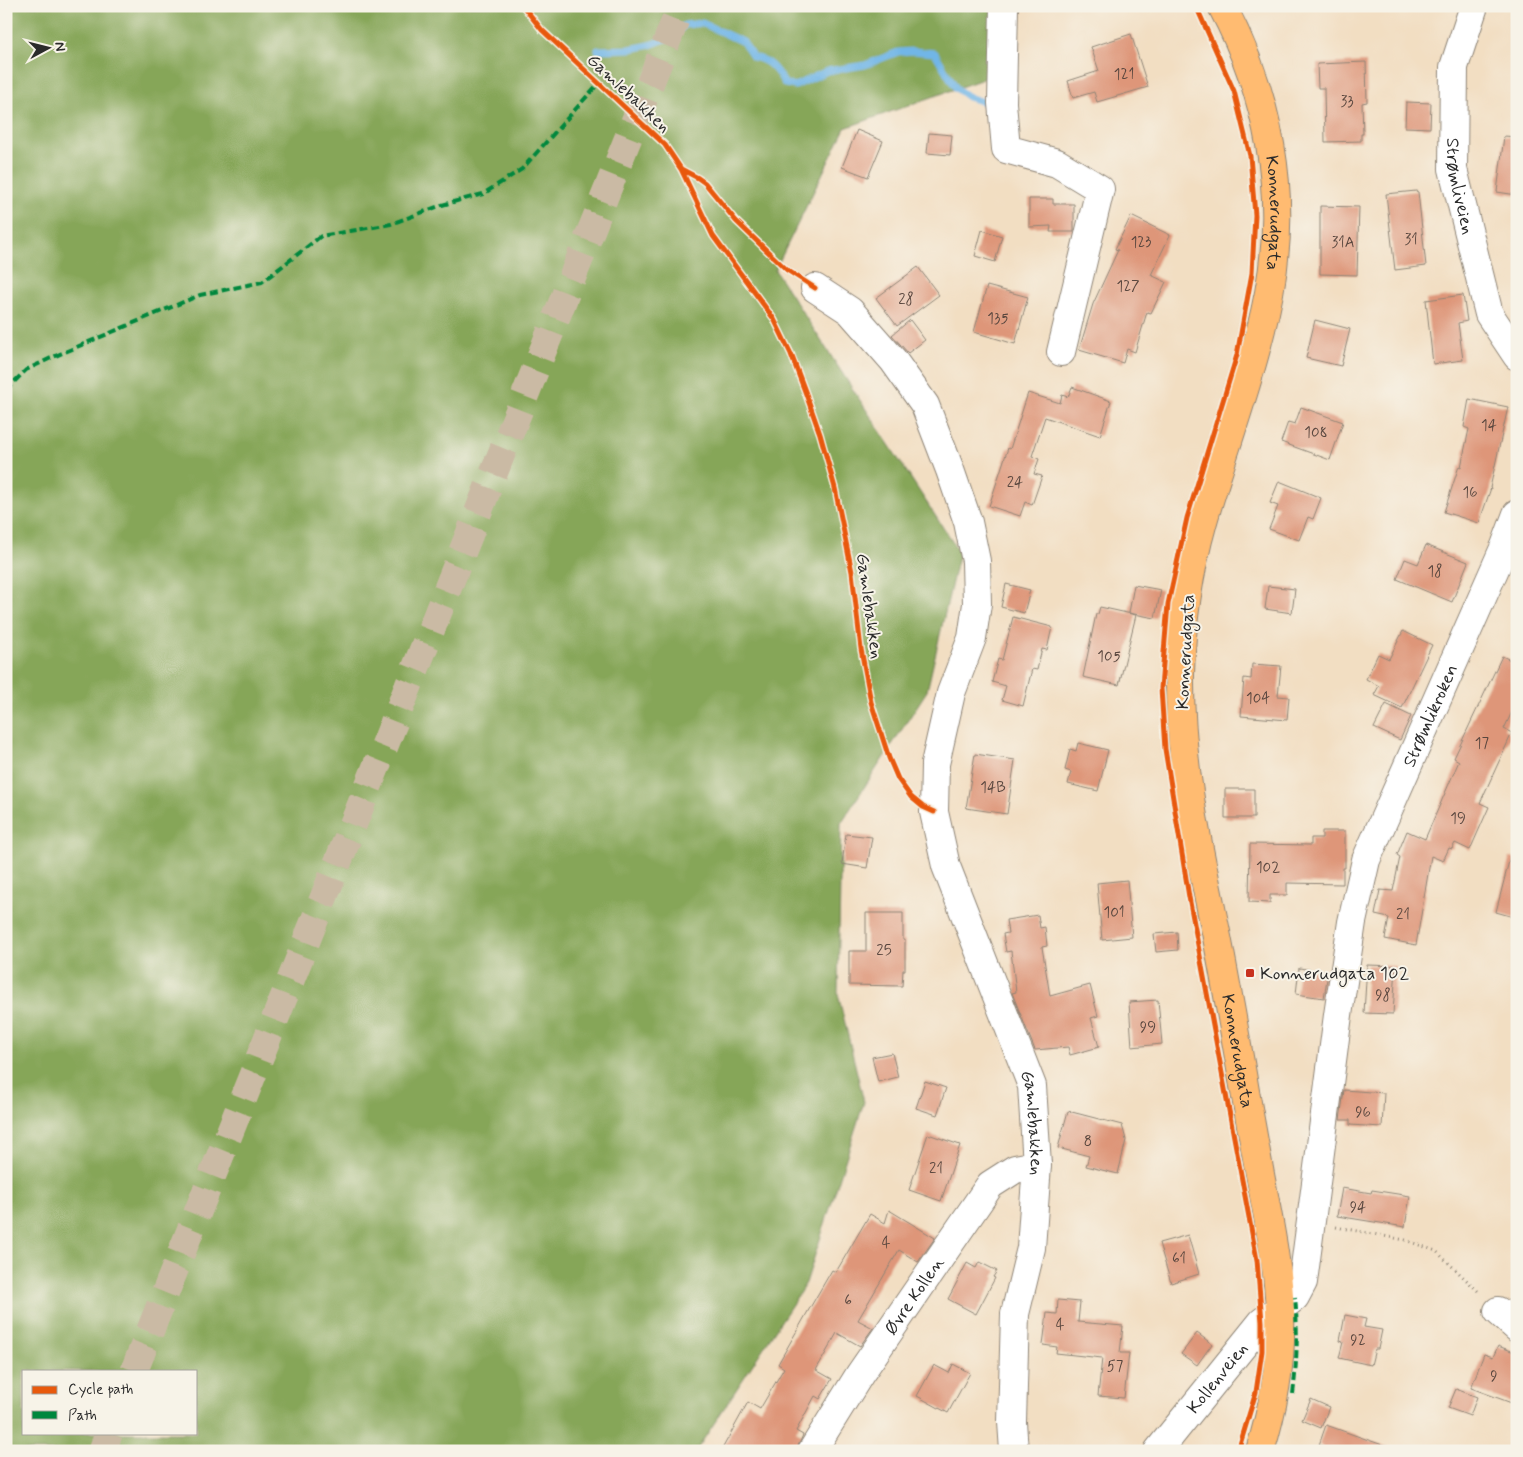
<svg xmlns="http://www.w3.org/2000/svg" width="1523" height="1457" font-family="Mynerve,sans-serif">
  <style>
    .forest { fill: #86a659; stroke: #586842; fill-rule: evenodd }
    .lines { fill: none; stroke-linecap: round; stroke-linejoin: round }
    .stream { stroke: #71b6e7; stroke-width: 7 }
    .building { fill: #de9679 }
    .highway-tunnel { stroke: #cabaa4; stroke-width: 28; stroke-dasharray: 28 14; stroke-linecap: butt }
    .minor-casing { stroke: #8e8476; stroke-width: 30 }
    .major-casing { stroke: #8e8476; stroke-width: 30 }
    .path { stroke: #8e8476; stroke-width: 3; stroke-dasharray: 1 4; stroke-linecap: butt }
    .minor { stroke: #fff; stroke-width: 28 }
    .major { stroke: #ffbb71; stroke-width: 28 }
    .quiet { stroke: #00873e; stroke-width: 4; stroke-dasharray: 8 4; stroke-linecap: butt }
    .cycleway-casing { stroke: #f7f3e8; stroke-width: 8 }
    .cycleway { stroke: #e8590c; stroke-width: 5 }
    .poi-dot { fill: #c8321e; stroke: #f7f3e8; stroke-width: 2 }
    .labels { text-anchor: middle; stroke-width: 4; stroke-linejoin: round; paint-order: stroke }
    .number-label { font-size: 15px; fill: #58463e }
    .street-label { font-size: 18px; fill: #2b2b2b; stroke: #f7f3e8 }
    .poi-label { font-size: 18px; fill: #2b2b2b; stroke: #f7f3e8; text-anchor: start }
  </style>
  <rect width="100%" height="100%" fill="#f7f3e8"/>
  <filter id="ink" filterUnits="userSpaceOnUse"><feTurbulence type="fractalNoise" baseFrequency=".02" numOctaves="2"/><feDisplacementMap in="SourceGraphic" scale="10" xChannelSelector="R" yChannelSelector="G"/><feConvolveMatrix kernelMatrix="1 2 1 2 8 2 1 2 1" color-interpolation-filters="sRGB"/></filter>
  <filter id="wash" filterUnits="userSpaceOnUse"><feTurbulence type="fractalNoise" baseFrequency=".0096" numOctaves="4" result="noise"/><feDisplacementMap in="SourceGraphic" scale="20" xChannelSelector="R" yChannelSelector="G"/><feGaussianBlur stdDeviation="1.12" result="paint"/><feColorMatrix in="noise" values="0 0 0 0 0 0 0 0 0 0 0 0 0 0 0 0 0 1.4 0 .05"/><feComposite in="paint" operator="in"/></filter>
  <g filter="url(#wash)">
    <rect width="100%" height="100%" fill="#f2dec2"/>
    <path class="forest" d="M6,6H999L997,74L845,128L775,270L959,552L927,691L841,823L838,994L864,1102L806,1283L696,1451H6ZM24,1371H196V1433H24Z"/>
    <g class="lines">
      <path class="stream" d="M598,50L630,49L650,45L670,37L685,25L702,23L743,42L753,57C770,60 776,70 785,84L795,86L827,71L865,65L898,52L913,51L935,53L956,88L968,97L990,104"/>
    </g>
    <g id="blocks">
      <path class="building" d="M1131,34L1148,87L1097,102L1094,92L1073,98L1068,81L1099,71L1091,47Z
        M1366,62L1367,102L1362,103L1363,134H1361V141L1325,142L1324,88H1318L1317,64Z
        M1406,102L1431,103L1430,128L1405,127Z
        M857,130L883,141L868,177L842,167Z
        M929,133L952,135L950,155L927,153Z
        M1504,136L1517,137V195L1497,192Z
        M1416,191L1418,192L1426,266L1395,270L1386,194Z
        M1029,199H1053V204H1074V232H1050L1051,226L1029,227Z
        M1320,206L1359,207L1357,275L1320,274Z
        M1131,216L1170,235L1151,275L1166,282L1151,313L1147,312L1135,352L1127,349L1123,363L1079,350L1093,304L1118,250L1115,249Z
        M982,230L1002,236L995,262L975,256Z
        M918,267L939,295L897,326L876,298Z
        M987,286L1028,297L1015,344L974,332Z
        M1463,295L1467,321L1458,323L1463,360L1433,364L1426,300Z
        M910,320L925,340L908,353L892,335Z
        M1315,320L1350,329L1341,366L1306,358Z
        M1072,387L1111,401L1100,436L1045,417L1032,456L1039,459L1034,474L1042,476L1032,505L1025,502L1020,516L989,506L1008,448L1010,449L1028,393L1060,403L1062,395L1068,397Z
        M1469,399L1508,407L1490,488H1491L1479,523L1444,512L1459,466L1461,467L1469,429L1464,427Z
        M1301,407L1343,422L1330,460L1281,442L1288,422L1295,424Z
        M1279,481L1321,498L1313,519L1308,517L1299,540L1269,529L1278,506L1270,503Z
        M1426,545L1468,562L1452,602L1397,579L1405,559L1418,564Z
        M1006,584L1030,590L1024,613L1001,607Z
        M1134,585L1161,590L1155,618L1129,613Z
        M1268,586L1295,589L1292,613L1265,609Z
        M1100,607L1136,615L1119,685L1083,677L1096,614H1098Z
        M1013,617L1052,627L1047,650L1042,649L1037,670L1032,669L1023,706L1002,700L1006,686L992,682L998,659L1002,660Z
        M1403,631L1432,645L1402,708L1374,695L1379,686L1366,679L1378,654L1389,659Z
        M1502,656L1517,663V701L1504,729L1512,733L1480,803L1489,807L1470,850L1455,843L1452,849L1449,848L1443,861L1431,856L1416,945L1385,939L1389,918L1375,915L1380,890L1393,891L1400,857L1397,855L1407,831L1425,839L1459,761L1454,758Z
        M1252,664L1281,666L1278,696L1289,697L1287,720L1241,716L1244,678L1251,679Z
        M1386,704L1411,716L1400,740L1374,728Z
        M1078,743L1108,750L1098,791L1068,784L1071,772L1065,770L1070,749L1076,751Z
        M975,754L1015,760L1007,814L966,808Z
        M1225,789H1254V818H1225Z
        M1322,831H1345V868H1343V884L1287,883V895H1270V903L1249,902L1250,844L1311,845V838H1322Z
        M846,834L872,837L867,868L842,864Z
        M1510,857L1517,858V918L1496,912Z
        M1127,880L1132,937L1102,940L1097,883Z
        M866,913H903V940H905V970H903L902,986L849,985V951H866Z
        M1038,915L1040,928L1045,927L1047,946L1042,947L1050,996L1090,985L1098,1016L1091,1018L1099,1047L1070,1055L1068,1047L1035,1050L1012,993L1016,992L1011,951L1006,952L1003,934L1008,933L1006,920Z
        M1177,932L1178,950L1156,952L1154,934Z
        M1367,965L1396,966L1393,1014L1364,1013Z
        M1299,968L1328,972L1324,998L1296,994Z
        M1158,1000L1162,1044L1132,1047L1129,1002Z
        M892,1053L898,1077L878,1082L872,1057Z
        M925,1081L946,1088L937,1115L916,1108Z
        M1344,1090L1384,1093L1382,1127L1350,1125V1120H1340Z
        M1068,1111L1122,1125L1126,1140L1118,1174L1086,1166L1089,1156L1058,1148Z
        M928,1134L960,1145L941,1201L909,1190Z
        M1342,1188L1371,1193L1372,1190L1410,1196L1405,1227L1337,1216Z
        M889,1210L935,1238L918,1262L899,1250L858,1320L873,1328L860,1346L837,1333L816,1370L832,1379L820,1399L815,1396L796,1431L803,1435L796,1451H721L748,1402L760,1409L784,1368L778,1364L811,1306L832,1270L836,1272L870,1214L885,1223Z
        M1188,1235L1199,1274L1171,1283L1159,1243Z
        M979,1262L997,1271L993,1277L995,1278L976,1314L948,1299L967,1263L976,1268Z
        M1058,1300L1080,1302L1078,1322L1123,1326L1120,1353H1129L1124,1398L1098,1396L1102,1358L1056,1353L1057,1347L1043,1345L1047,1313L1057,1314Z
        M1345,1315L1366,1319L1364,1327L1382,1330L1378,1349H1375L1371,1365L1339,1358L1343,1342L1340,1341Z
        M1197,1333L1212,1344L1197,1365L1181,1354Z
        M1498,1346L1517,1353V1405L1471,1388L1484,1354L1493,1357Z
        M953,1364L970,1373L948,1413L917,1396L934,1365L949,1373Z
        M1456,1389L1477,1397L1470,1416L1448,1408Z
        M1311,1399L1329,1407L1321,1428L1302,1420Z
        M1326,1425L1391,1448L1390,1451H1320L1322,1446L1319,1445Z"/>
    </g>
  </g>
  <g filter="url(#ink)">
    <use href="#blocks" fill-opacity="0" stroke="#8e8476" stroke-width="1"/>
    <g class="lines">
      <path class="highway-tunnel" d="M134,1371L681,6
        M102,1451L109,1433"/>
      <g class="minor-casing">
        <g id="minor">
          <path d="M1004,6L1002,103L1006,149L1057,163L1100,189L1061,352"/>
          <path id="s1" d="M1474,6L1454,67L1453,169L1489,314L1517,356"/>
          <path id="s2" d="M815,288L850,311L893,360L925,405L950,470L968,522L976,561L977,604L972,638L951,693L935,764L934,812L946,866L1032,1086L1037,1165L1031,1248L1015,1314L1012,1422L1014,1451"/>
          <path d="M1498,1311L1517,1328"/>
          <path id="s3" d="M812,1451L860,1374L990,1185L1015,1169L1037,1165"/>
          <path id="s4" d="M1158,1451L1262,1322L1295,1297L1303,1282L1338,1015L1352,922L1366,860L1505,546L1517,514"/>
        </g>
      </g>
      <g class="major-casing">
        <g id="major">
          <path id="s5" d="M1222,6C1269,95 1288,194 1269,293C1254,371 1225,445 1203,521C1189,571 1181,623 1180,675C1179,763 1198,846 1216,932C1231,1007 1243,1083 1257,1158C1266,1209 1278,1260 1280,1312C1282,1359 1274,1406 1260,1451"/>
        </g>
      </g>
      <path class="path" d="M1336,1227L1405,1240L1436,1251L1480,1293"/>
      <use href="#minor" class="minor"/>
      <use href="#major" class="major"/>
      <path class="quiet" d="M6,390L26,370L53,357L200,295L262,282L321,236L391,224L442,205L483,194L522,169L598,84
        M1293,1394C1297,1361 1298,1330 1295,1297"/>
      <g class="cycleway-casing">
        <path id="cycleway" d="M523,6L542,30L665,145L681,169L713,236L774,319L791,354L806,394L820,434L835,488L852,572L861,649L871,702L889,758L898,779L911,797L923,807L934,812
          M1196,6L1234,91L1250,156L1255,215L1252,273L1237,355L1187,518L1168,604L1161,688L1165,749L1189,897L1257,1260L1262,1322V1351L1256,1392L1238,1451
          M681,169L698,178L705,183L736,221L787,270L815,288"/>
      </g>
      <use href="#cycleway" class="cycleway"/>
    </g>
  </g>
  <rect class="poi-dot" x="1245" y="968" width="10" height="10" rx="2.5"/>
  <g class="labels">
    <g class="number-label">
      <text x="1124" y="79">121</text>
      <text x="1347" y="106">33</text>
      <text x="1411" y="244">31</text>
      <text x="1141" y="247">123</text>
      <text x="1343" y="247">31A</text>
      <text x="1128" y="291">127</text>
      <text x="906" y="304">28</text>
      <text x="998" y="323">135</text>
      <text x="1489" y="430">14</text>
      <text x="1316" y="437">108</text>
      <text x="1015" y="487">24</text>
      <text x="1470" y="497">16</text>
      <text x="1435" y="576">18</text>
      <text x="1109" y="661">105</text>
      <text x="1258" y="703">104</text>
      <text x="1482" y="748">17</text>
      <text x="993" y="792">14B</text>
      <text x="1458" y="823">19</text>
      <text x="1268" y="872">102</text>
      <text x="1114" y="917">101</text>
      <text x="1403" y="919">21</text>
      <text x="884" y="955">25</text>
      <text x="1383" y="1000">98</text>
      <text x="1148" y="1032">99</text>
      <text x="1363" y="1117">96</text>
      <text x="1088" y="1146">8</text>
      <text x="936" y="1173">21</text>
      <text x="1358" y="1212">94</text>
      <text x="886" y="1247">4</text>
      <text x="1179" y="1263">61</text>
      <text x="848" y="1305">6</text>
      <text x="1060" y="1329">4</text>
      <text x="1358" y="1345">92</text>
      <text x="1115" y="1371">57</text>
      <text x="1494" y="1381">9</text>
    </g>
    <g class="street-label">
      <text transform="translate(629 93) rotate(43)" y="6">Gamlebakken</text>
      <text dy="6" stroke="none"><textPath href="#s1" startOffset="184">Strømliveien</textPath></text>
      <text dy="6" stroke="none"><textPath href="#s5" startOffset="216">Konnerudgata</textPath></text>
      <text transform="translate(870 606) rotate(82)" y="6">Gamlebakken</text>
      <text transform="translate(1185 652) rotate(-87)" y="6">Konnerudgata</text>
      <text dy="6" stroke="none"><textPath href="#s4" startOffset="809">Strømlikroken</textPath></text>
      <text dy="6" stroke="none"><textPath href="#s5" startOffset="1071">Konnerudgata</textPath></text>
      <text dy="6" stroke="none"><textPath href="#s2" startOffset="912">Gamlebakken</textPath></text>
      <text dy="6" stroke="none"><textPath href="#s3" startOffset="186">Øvre Kollen</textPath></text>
      <text dy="6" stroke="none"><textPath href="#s4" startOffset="94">Kollenveien</textPath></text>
    </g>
    <g class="poi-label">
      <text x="1260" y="979">Konnerudgata 102</text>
    </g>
  </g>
  <rect width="1523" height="1457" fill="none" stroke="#f7f3e8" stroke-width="25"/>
  <rect x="22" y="1370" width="175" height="65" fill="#f7f3e8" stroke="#a5a39c"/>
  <rect x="32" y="1386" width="25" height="8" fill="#e8590c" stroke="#a5a39c"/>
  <text x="68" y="1394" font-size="15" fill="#2b2b2b">Cycle path</text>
  <rect x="32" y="1411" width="25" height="8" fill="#00873e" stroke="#a5a39c"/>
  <text x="68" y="1420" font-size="15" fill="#2b2b2b">Path</text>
  <g transform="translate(48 48) rotate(83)" stroke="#f7f3e8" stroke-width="4" paint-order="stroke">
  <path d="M0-4L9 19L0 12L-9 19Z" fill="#2b2b2b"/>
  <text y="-8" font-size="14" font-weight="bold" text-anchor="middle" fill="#2b2b2b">N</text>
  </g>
</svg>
